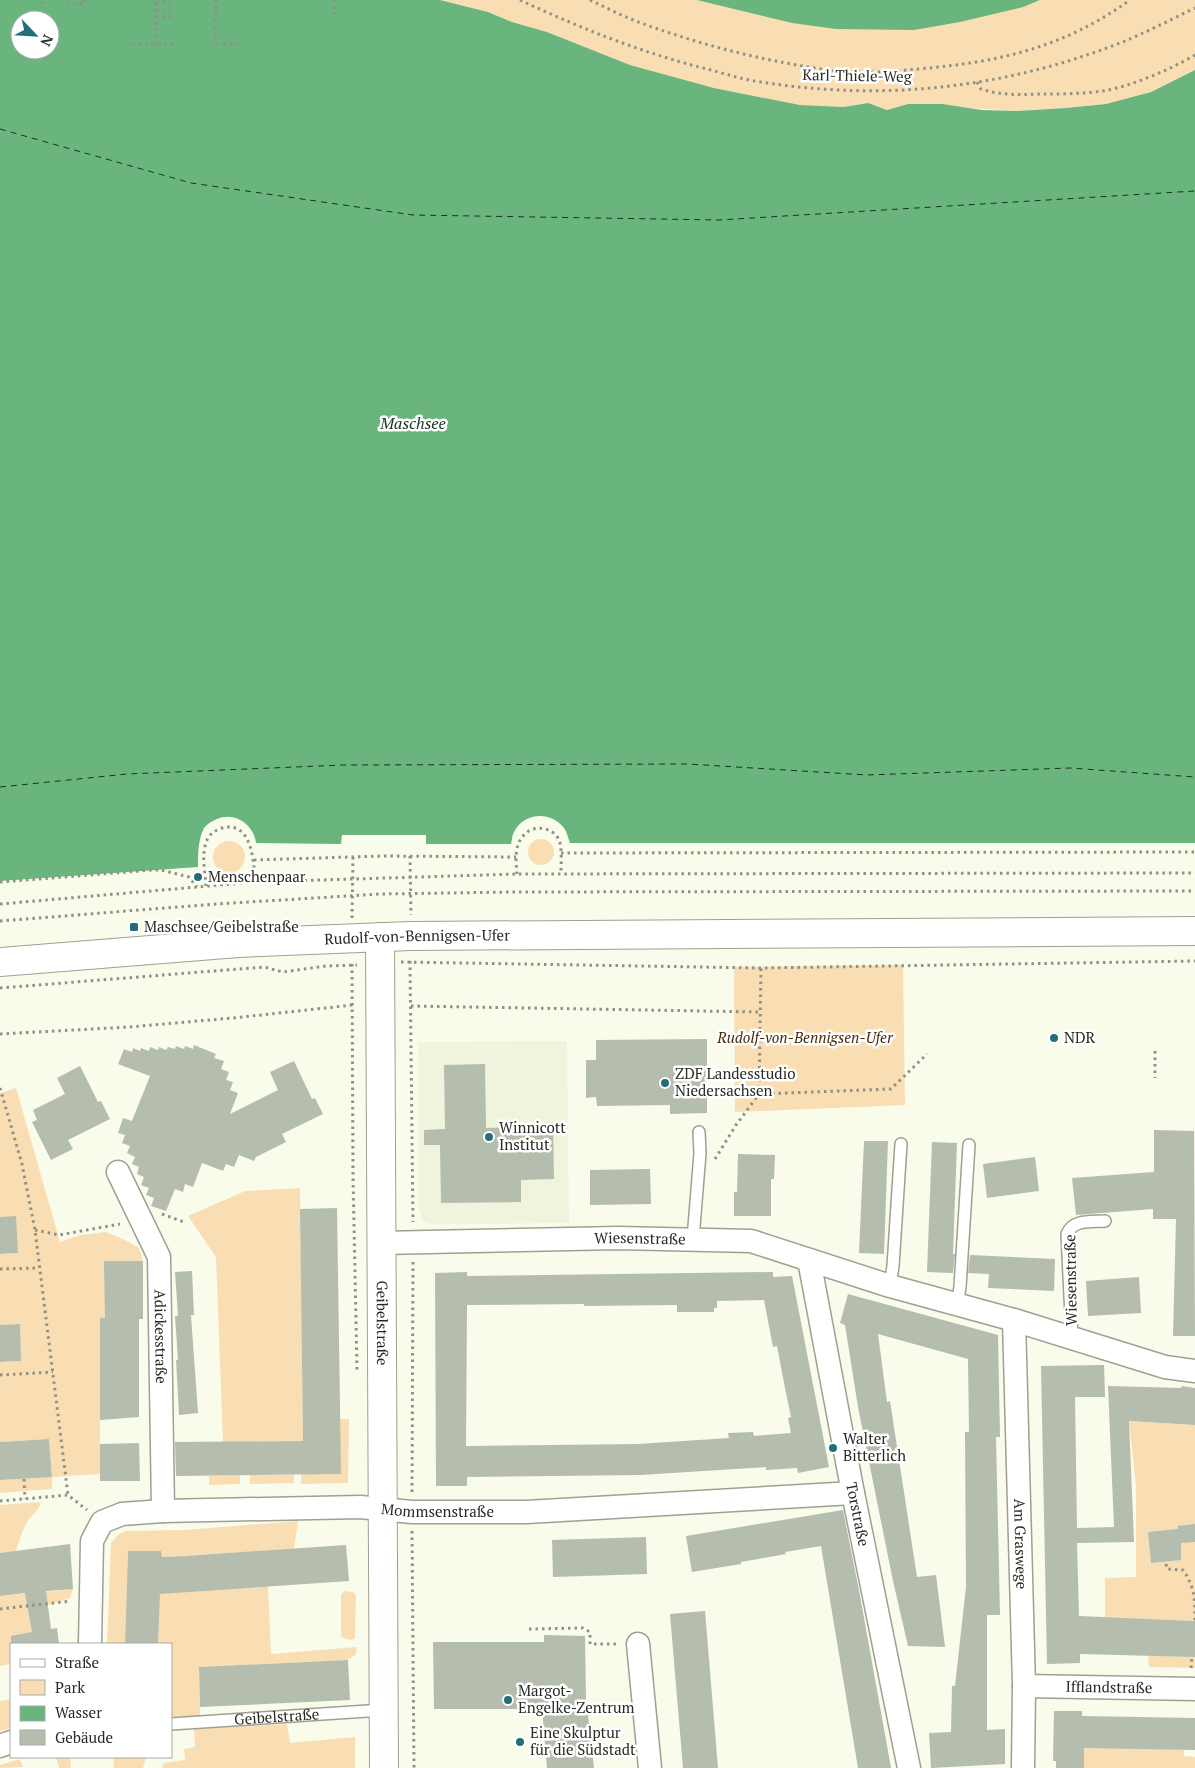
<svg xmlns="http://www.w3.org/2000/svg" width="1195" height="1768" font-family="'PT Serif',serif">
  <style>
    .built { fill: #f0f4dc }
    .green { fill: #fadeb3 }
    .water { fill: #6ab47e; fill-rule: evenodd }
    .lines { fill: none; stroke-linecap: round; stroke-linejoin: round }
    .ferry { stroke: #15351e; stroke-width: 1; stroke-dasharray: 6 5; stroke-linecap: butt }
    .building { fill: #b4bdae; fill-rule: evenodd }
    .service-casing { stroke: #9ea192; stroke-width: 14 }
    .minor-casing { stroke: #9ea192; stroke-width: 25 }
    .tertiary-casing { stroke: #9ea192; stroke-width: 30 }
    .path { stroke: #909186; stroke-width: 3; stroke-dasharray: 2.5 4; stroke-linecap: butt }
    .service { stroke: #fff; stroke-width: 11 }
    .minor { stroke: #fff; stroke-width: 22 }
    .tertiary { stroke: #fff; stroke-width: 28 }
    .poi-dot { fill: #246e77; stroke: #fff; stroke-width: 2 }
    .labels { text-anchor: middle; stroke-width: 5; stroke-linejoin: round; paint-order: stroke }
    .street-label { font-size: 15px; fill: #292a24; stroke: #fff }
    .poi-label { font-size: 15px; fill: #292a24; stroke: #fff; text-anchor: start }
    .park-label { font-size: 15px; font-style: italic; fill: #3f2c09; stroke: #fff }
    .water-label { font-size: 16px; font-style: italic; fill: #15351e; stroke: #fff }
  </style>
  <rect width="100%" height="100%" fill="#f9fbeb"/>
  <path class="built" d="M567,1041L569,1223L433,1224L425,1222L422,1218L419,1210L418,1042Z"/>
  <path class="green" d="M440,0H1195V70L1151,92L1106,104L1066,108L1017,111L908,104L887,110L868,103L844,107L800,105L714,88L630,65L547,32L512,22L488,12Z
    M528 852a13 13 0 1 1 26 0a13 13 0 1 1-26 0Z
    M213 857a16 16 0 1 1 32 0a16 16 0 1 1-32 0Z
    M903,965L905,1105L735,1112L734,967Z
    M16,1088L60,1242L80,1235L106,1232L127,1241L139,1248L143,1261L105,1262V1318L100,1319V1474L52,1477V1489L0,1493V1480L52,1476L49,1439L0,1442V1362L21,1361L19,1324L0,1325V1254L18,1253L0,1217V1093Z
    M300,1188L303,1441L223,1442L216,1257L188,1216L245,1191Z
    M340,1419H349L348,1483L301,1484V1474Z
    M1129,1421L1195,1425V1621L1105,1617V1578L1136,1577V1486Z
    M240,1475V1484L209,1485V1476Z
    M250,1475H294V1483L250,1484Z
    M41,1502C40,1509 34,1513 29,1519C23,1529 19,1540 16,1551L0,1554V1505Z
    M298,1521L294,1549L162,1557L161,1551H128L125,1644H107L111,1543L119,1534L125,1531L184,1530Z
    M160,1586H268L271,1654L357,1647L356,1654L348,1660L199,1667L200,1718L171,1720V1644H158Z
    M73,1589L70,1598L48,1605L40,1626L32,1637L33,1644H11V1664L0,1666V1596Z
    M344,1591L353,1592L356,1595L355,1638L352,1640L345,1639L341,1636V1595Z
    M1148,1655L1195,1657V1668L1149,1667Z
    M11,1699V1728L0,1731V1701Z
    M287,1724L290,1743L355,1737V1768H162L164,1763L185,1760L184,1749L195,1747L194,1729Z
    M1082,1742L1184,1750V1756L1195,1757V1768H1084Z
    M56,1757H70L71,1768H59Z
    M113,1757H146L143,1768H114Z
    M20,1759L23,1767L0,1768V1765Z"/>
  <path class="water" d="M0,0H440L488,12L512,22L547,32L630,65L714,88L800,105L844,107L868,103L887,110L908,104H942L982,110L1017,111L1066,108L1106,104L1151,92L1195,70V843H570C568,838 567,832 564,828C551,811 524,812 514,832C512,835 512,840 511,844H426V835H342L341,844L256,843C254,825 235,811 217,819C212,821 207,824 204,828C198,840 198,853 198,867L0,881ZM20,20H50V50H20Z
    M697,0H1040L1023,7L960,22L914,30L836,29L792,23Z"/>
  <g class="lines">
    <path class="ferry" d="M0,129L191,183L413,215L719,220L1195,191
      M0,787L127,774L343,765L688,764L867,775L1070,768L1195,777"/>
  </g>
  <path class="building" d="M707,1039V1113L670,1114V1105L597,1106L596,1097L586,1098V1060H596V1040Z
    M194,1045L216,1054L214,1058L224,1061L221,1069L229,1072L226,1080L233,1082L230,1090L238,1093L230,1114L278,1090L270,1072L294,1061L312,1099L315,1098L323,1114L282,1134L286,1142L256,1157L254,1161L239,1155L234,1167L226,1164L223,1171L202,1163L193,1187L185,1184L183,1192L175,1189L166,1211L151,1206L154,1198L146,1195L149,1188L141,1185L144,1177L137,1174L139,1167L132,1164L135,1157L127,1153L130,1146L122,1143L125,1135L118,1133L123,1118L132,1121L150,1076L118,1064L124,1049L132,1052L133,1048L140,1051L141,1048L149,1051L150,1047L158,1050L159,1047L166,1050L168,1047L175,1049L176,1046L184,1049L185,1046L193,1049Z
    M485,1064L486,1128L520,1127V1124L553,1123L554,1179L521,1180V1202L441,1203L440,1145H424V1130L445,1129L444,1065Z
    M80,1066L98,1102L101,1101L110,1119L68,1140L73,1149L51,1160L32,1122L37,1120L33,1110L65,1094L57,1078Z
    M1154,1130L1194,1131L1195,1336H1173L1176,1219H1153V1209L1076,1215L1072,1178L1154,1172Z
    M864,1141H888L884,1254L859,1253Z
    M932,1142L957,1143L953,1254H955L953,1273H952L927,1272Z
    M738,1154L775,1155L774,1179H771V1216H734V1192H737Z
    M1035,1157L1039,1191L987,1198L983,1164Z
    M650,1169L651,1204L590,1205V1170Z
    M337,1208L341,1474L176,1476L175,1442L303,1441L300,1209Z
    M16,1216L18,1253L0,1254V1217Z
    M970,1255L1055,1259L1054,1291L988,1288L989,1274L968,1273Z
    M104,1261H143V1319H139V1417L100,1420V1318H105Z
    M192,1271L194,1315L188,1316H191L198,1413L179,1415L176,1360H178L175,1316H178L175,1272Z
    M467,1272V1276L773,1272V1277L792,1276L829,1467L798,1473L797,1468L766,1470V1467L640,1475L467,1477V1486H436L435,1273ZM764,1300L773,1347L777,1346L783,1378L791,1417L788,1418L791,1433L754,1436L753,1432L728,1433L729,1438L638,1444L466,1446L467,1305L584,1304V1306L677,1305V1312H714V1308H717V1301Z
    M1139,1277L1141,1313L1088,1316L1086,1281Z
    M848,1294L998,1335L1000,1437H996L1000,1615H987V1730L1005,1729V1764L931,1768L929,1733L951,1732L952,1686H955L966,1587L965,1432H969L968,1359L878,1334L887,1402L890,1401L917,1577L936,1575L945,1647L908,1646L893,1581L858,1407L845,1325L840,1323Z
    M20,1324L21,1361L0,1362V1325Z
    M1104,1365L1105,1397H1075L1077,1528L1114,1527L1108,1386L1181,1388L1182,1386L1195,1388V1425L1129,1421L1134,1542L1077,1543L1079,1616L1195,1621V1657L1080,1654V1663L1047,1664L1041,1366Z
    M49,1439L52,1477L0,1480V1442Z
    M139,1443L140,1481H100V1444Z
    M843,1510L859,1590L891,1768H858L821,1546L785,1552L786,1554L741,1562V1564L692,1572L686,1536Z
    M1195,1524V1542L1181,1543V1560L1151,1563L1148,1532L1178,1529V1526Z
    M646,1537L647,1574L553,1577L552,1540Z
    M70,1544L73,1589L46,1591L51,1629L57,1628L59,1644H11V1636L32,1632L25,1593L0,1596V1553Z
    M346,1545L349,1581L160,1594L158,1644H125L128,1551H161L162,1557L184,1556Z
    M705,1611L718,1768H683L670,1614Z
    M544,1635L585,1636L586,1698L594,1768H547L542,1709H434L433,1642H544Z
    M348,1660L350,1700L200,1707L199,1667Z
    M1054,1711H1082V1716L1195,1718V1750L1084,1748V1768H1056V1761H1053Z"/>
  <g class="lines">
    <g class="service-casing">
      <g id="service">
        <path d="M693,1239L700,1153L699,1132"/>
        <path d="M890,1286L893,1266L901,1144"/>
        <path d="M957,1305L960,1287L969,1145"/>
        <path d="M1072,1338L1067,1234C1073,1219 1091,1222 1105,1221"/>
        <path id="s1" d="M171,1724L383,1710"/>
      </g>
    </g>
    <g class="minor-casing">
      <g id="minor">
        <path id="s2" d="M118,1172L159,1257L163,1511"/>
        <path id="s3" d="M381,1243L618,1238L751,1241L890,1286L1014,1320L1165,1367L1195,1371"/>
        <path id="s4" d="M809,1260L853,1493L909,1768"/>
        <path id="s5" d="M1014,1320L1024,1686L1023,1768"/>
        <path id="s6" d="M90,1644L92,1541L102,1522L122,1514L163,1511L360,1507L412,1512H527L853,1493"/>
        <path d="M638,1644L650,1768"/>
        <path id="s7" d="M1024,1686L1195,1689"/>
        <path d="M0,1746L11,1742"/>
      </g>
    </g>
    <g class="tertiary-casing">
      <g id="tertiary">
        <path id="s8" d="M380,937L384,1768"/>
        <path id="s9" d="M0,962L238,943L410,936L1195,931"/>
      </g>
    </g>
    <path class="path" d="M216,0L215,44H241
      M334,0L335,15
      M520,0C582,29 645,54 711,70C726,74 741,79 755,81C880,102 1002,89 1120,43C1145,33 1170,20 1195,8
      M590,0C607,8 624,17 641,23C701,45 764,61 828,70C856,74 890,72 918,69C999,62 1063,48 1130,0
      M156,2L174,3
      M67,3L84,4V0
      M42,4V0
      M156,10H174
      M156,17H174
      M132,44H174
      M155,44L156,0
      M977,82L981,89C999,95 1018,95 1038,94C1059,94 1081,94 1103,91C1132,86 1169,70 1195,55
      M561,853L1195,852
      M410,856L411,915
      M254,860L382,856L516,857
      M517,874C516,862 514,846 523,836C533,823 556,827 560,843C562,853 561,864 561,874
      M0,882L153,870H161L189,877L197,887
      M206,886C205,871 201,854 207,840C209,834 216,830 222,828C252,820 254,862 255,882
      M0,904L255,882L517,874L1195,873
      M352,918L353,857
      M0,921L216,904L380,894L514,892L1195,891
      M410,961L413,1222
      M401,962L761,968L1195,961
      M352,964L353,1176L357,1370
      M0,988L264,967L283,972L326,966L357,965
      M411,1006L760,1012
      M0,1034L129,1027L233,1018L353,1005
      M1155,1051V1078
      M0,1088L22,1164L35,1230L68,1495
      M759,1094L891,1089L927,1054
      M715,1159L736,1125L759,1094L761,968
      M162,1214L184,1222
      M35,1230L59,1235L120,1224
      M0,1269L39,1268
      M0,1375L53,1372
      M24,1479L25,1499
      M412,1492L413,1261
      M0,1501L68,1495L87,1510
      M412,1531L414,1768
      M1166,1564L1167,1569L1183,1570C1195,1587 1195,1600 1195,1621
      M0,1609L71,1601
      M529,1629L583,1628L590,1632V1644H618
      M1191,1668L1192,1657"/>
    <use href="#service" class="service"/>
    <use href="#minor" class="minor"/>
    <use href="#tertiary" class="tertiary"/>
  </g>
  <g class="poi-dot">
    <circle cx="198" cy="877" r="5"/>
    <rect x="129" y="922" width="10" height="10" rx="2.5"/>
    <circle cx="1054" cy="1038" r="5"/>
    <circle cx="665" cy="1083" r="5"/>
    <circle cx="489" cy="1137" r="5"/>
    <circle cx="833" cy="1448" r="5"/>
    <circle cx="508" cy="1700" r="5"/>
    <circle cx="520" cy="1742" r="5"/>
  </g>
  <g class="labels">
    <g class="street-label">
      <text transform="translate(857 76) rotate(1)" y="5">Karl-Thiele-Weg</text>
      <text dy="5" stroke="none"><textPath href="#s9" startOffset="418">Rudolf-von-Bennigsen-Ufer</textPath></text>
      <text dy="5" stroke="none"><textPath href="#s3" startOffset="259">Wiesenstraße</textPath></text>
      <text transform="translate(1071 1280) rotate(-91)" y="5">Wiesenstraße</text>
      <text dy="5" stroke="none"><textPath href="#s8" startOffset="386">Geibelstraße</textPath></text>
      <text dy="5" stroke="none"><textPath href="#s2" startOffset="174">Adickesstraße</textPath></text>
      <text dy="5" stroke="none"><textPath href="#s6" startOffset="462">Mommsenstraße</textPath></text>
      <text dy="5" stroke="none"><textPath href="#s4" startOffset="259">Torstraße</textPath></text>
      <text dy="5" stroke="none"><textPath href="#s5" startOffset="224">Am Graswege</textPath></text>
      <text dy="5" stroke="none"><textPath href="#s7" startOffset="85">Ifflandstraße</textPath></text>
      <text dy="5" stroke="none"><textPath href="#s1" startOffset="106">Geibelstraße</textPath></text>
    </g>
    <g class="poi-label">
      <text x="208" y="882">Menschenpaar</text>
      <text x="144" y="932">Maschsee/Geibelstraße</text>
      <text x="1064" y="1043">NDR</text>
      <text x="675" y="1079">ZDF Landesstudio<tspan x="675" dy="17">Niedersachsen</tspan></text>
      <text x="499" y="1133">Winnicott<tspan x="499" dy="17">Institut</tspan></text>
      <text x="843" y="1444">Walter<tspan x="843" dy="17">Bitterlich</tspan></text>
      <text x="518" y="1696">Margot-<tspan x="518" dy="17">Engelke-Zentrum</tspan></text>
      <text x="530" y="1738">Eine Skulptur<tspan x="530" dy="17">für die Südstadt</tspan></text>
    </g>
    <g class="park-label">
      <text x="805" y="1043">Rudolf-von-Bennigsen-Ufer</text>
    </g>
    <g class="water-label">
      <text x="413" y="429">Maschsee</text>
    </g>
  </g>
  <rect x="10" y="1643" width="162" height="115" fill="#ffffff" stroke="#a9aaa7"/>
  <rect x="20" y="1659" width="25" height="8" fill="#ffffff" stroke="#a9aaa7"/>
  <text x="55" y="1668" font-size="15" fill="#292a24">Straße</text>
  <rect x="20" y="1680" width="25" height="15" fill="#fadeb3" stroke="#a9aaa7"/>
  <text x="55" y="1693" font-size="15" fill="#292a24">Park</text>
  <rect x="20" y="1706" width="25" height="15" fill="#6ab47e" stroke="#a9aaa7"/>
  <text x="55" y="1718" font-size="15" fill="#292a24">Wasser</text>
  <rect x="20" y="1730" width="25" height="15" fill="#b4bdae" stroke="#a9aaa7"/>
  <text x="55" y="1743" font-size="15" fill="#292a24">Gebäude</text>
  <g transform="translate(35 35) rotate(115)"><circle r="24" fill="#ffffff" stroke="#a9aaa7"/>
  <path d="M0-4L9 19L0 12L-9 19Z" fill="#246e77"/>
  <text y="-8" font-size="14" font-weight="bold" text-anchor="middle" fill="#292a24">N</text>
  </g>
</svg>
